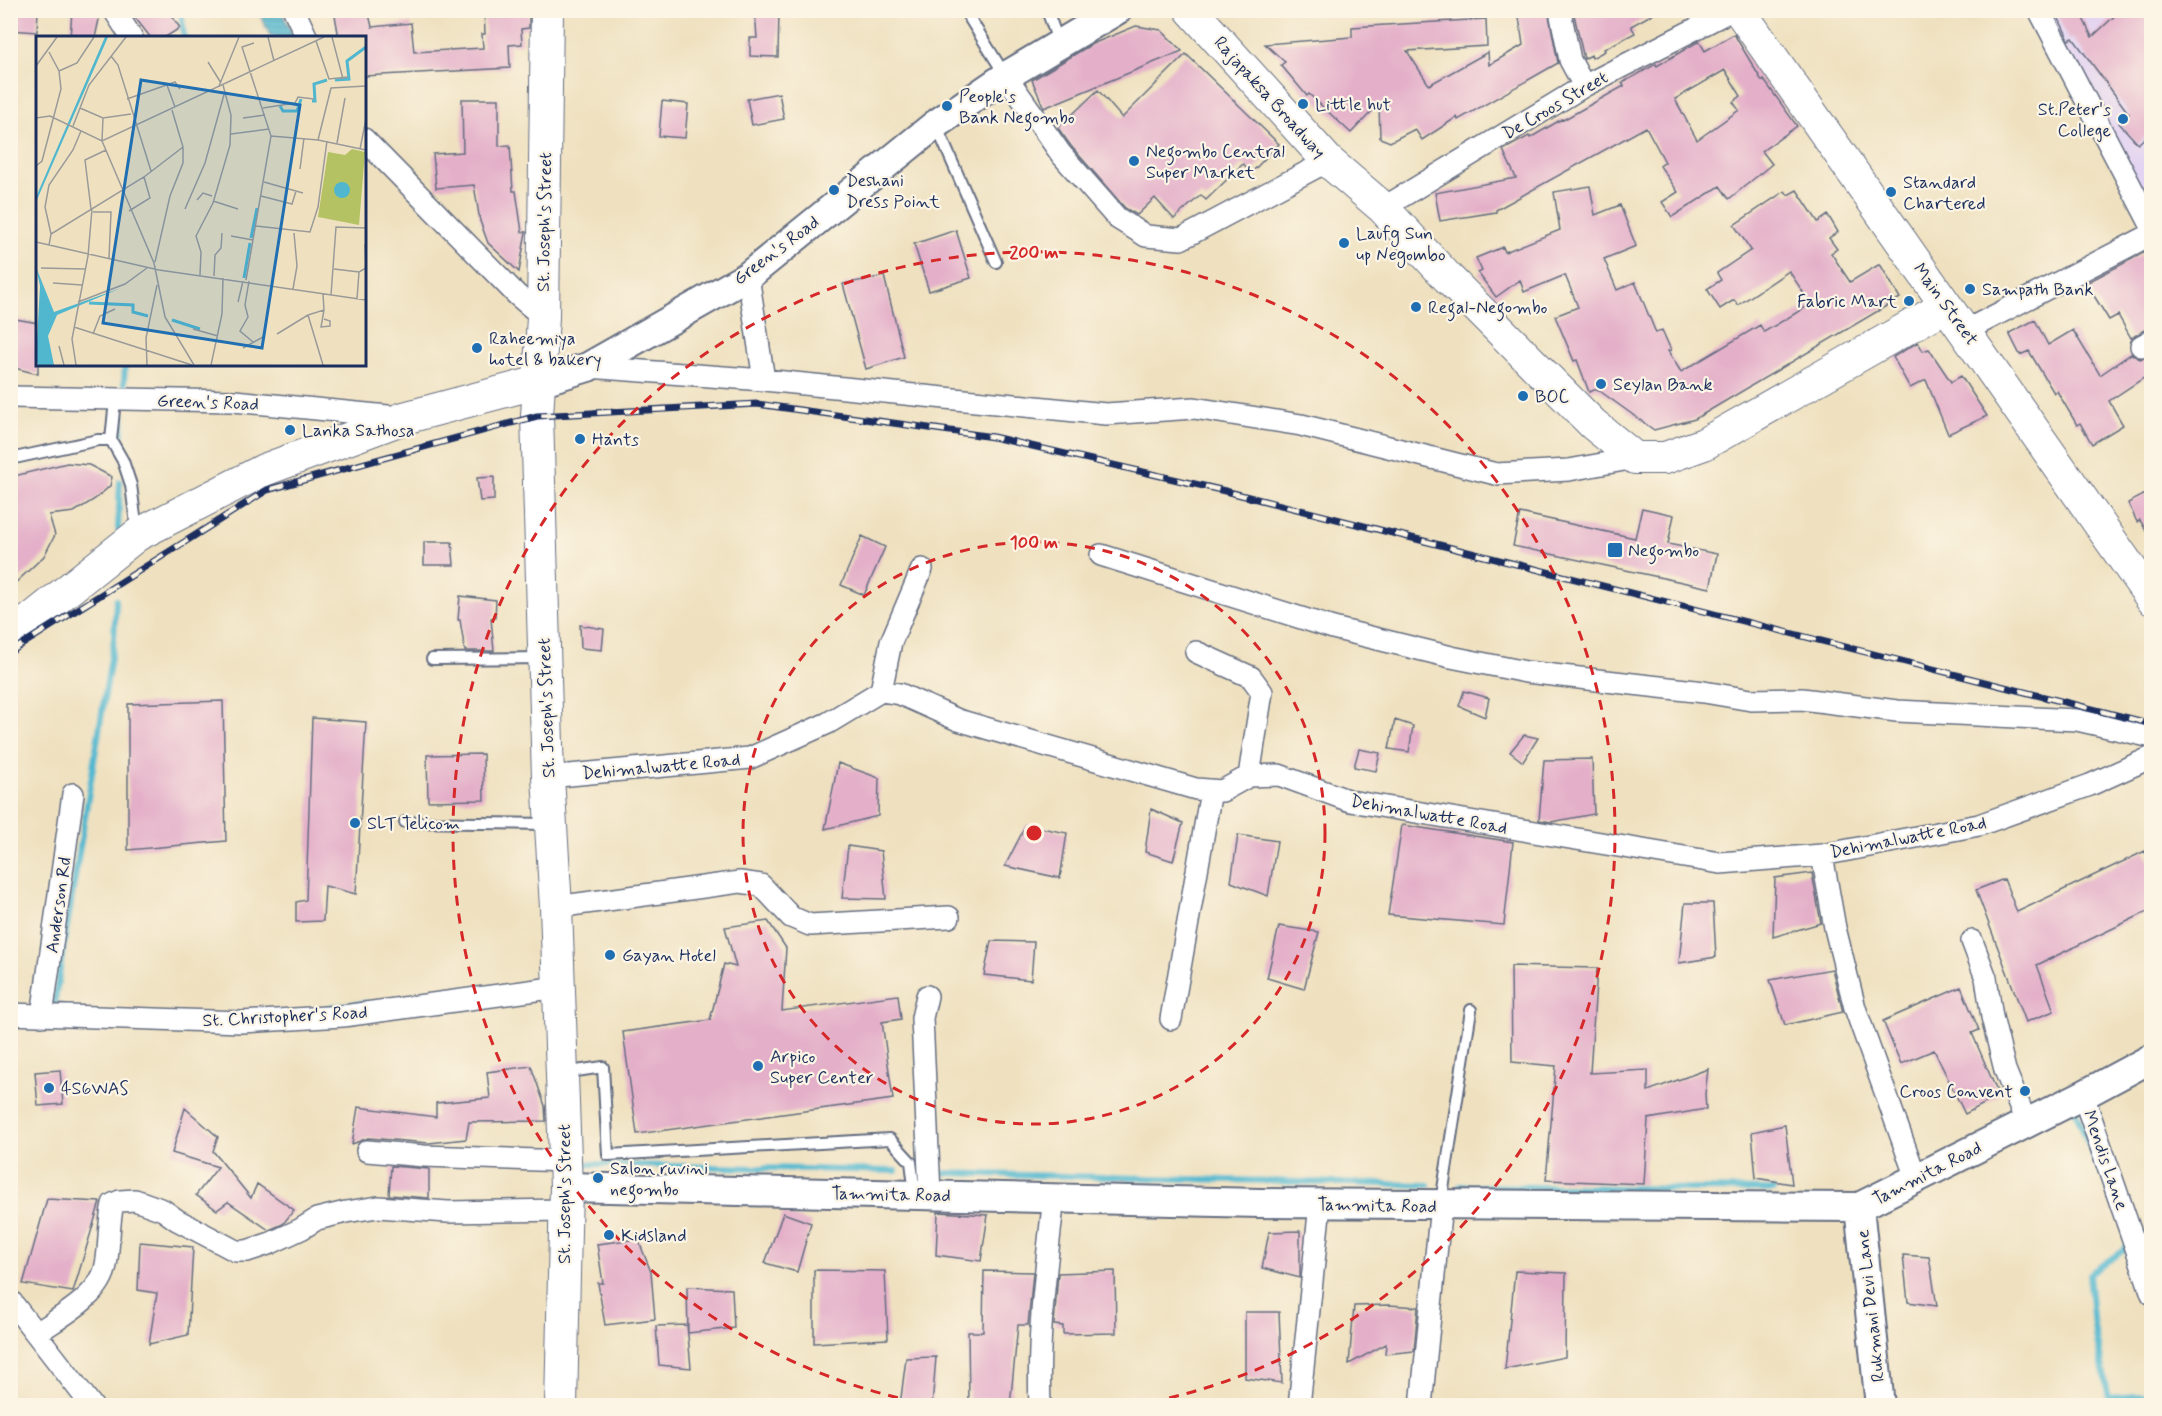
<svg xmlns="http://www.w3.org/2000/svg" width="2162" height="1416" font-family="Mynerve,sans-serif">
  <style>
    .built { fill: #e3d3f2 }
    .water { fill: url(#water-rules); stroke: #367396; stroke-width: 1.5 }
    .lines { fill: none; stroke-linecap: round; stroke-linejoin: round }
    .stream { stroke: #50b7cf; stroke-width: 6 }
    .building { fill: #e4b0c9; fill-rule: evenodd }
    .lane-casing { stroke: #656d80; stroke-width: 14 }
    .street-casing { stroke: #656d80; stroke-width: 24 }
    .secondary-casing { stroke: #656d80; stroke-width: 32 }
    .primary-casing { stroke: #656d80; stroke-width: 34 }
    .lane { stroke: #fff; stroke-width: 10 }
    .street { stroke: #fff; stroke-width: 21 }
    .secondary { stroke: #fff; stroke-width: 28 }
    .primary { stroke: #fff; stroke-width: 32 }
    .rail-casing { stroke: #1b2f5e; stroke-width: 7 }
    .rail { stroke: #fcf5e5; stroke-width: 4.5; stroke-dasharray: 14; stroke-linecap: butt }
    .ring { fill: none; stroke: #d62828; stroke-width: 3; stroke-dasharray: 10 8 }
    .poi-dot { fill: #1f6fb2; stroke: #fcf5e5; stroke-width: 2 }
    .labels { text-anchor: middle; stroke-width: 4.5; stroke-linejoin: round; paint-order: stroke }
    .poi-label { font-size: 18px; fill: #1b2f5e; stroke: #fcf5e5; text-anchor: start }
    .street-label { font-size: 18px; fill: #1b2f5e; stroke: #fcf5e5 }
    .inset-river { fill: none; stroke: #50b7cf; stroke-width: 3 }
    .inset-road { fill: none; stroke: #9a9a99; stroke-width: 1.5 }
    .view { fill: #1f6fb2; fill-opacity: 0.15; stroke: #1f6fb2; stroke-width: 3 }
    .inset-edge { fill: none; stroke: #1b2f5e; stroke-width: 3 }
    .centre { fill: #d62828; stroke: #fcf5e5; stroke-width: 3 }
    .ring-label { font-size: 18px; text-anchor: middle; font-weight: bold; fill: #d62828; stroke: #fcf5e5; stroke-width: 4.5; stroke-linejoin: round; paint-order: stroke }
  </style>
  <defs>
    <pattern id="water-rules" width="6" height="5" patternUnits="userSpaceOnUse" patternTransform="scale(1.5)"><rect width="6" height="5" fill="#50b7cf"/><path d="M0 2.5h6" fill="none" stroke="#4295ab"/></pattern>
  </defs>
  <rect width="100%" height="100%" fill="#fcf5e5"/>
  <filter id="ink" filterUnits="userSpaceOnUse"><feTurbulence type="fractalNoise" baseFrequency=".0167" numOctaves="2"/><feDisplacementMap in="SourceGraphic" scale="12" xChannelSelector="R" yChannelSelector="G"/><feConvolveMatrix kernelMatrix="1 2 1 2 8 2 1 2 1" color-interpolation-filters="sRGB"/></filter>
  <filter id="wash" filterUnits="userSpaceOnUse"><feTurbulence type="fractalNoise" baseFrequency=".008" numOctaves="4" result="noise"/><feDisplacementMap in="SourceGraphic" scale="24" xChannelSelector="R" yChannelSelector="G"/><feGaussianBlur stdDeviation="1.35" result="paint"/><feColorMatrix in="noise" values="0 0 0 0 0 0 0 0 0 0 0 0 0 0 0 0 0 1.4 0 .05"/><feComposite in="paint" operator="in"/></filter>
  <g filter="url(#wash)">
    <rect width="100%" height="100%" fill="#efe1c0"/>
    <path class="built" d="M2039,11H2151V227Z"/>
    <path class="water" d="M258,11H281L294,37H271Z"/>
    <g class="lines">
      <path class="stream" d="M181,10L184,38
        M124,384L125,364
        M122,433L123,416
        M118,529L120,482
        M60,1006H54L114,639L116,600
        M330,1007L365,1003
        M2073,1111L2075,1110L2097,1166
        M587,1164L896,1171
        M945,1173L1428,1185
        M1460,1186L1773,1190
        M2127,1245L2128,1247L2089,1274L2094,1327L2109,1398L2152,1395"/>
    </g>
    <g id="blocks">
      <path class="building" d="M12,10H38L37,32L10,30Z
        M72,10H101L95,38H70Z
        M129,10H168L180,28L164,38H151Z
        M334,10H368L372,27L411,23L414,52L483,48L482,34H485L484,10H529V28L521,29L522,44L509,45L510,68L364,76V38H339Z
        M755,10H779L778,57L750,56V38H757Z
        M1518,10H1548L1558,63L1458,120L1457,117L1422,140L1415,129L1390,142L1380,138L1379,104L1351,133L1309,94L1307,96L1281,65L1285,62L1265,44L1352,37V27L1486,19L1487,46L1407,51L1429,85L1488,52L1489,65L1523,45Z
        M1573,10H1660L1631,26L1635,33L1604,49L1605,51L1592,58L1591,55L1584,59Z
        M2055,10H2079L2092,37L2121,10H2151V132L2138,144L2119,123L2129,114L2073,38L2069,40Z
        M1136,26L1161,30L1182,51L1044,108L1032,80L1092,44Z
        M1734,34L1762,81L1764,80L1797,126L1762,151L1772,164L1729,199L1720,186L1672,217L1662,202L1678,192L1660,166L1665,162L1646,127L1496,210V212L1440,221L1435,193L1516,178L1503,150L1529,136L1530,138L1562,119L1563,120L1624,86L1622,83L1656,64L1657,66L1699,41L1705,51ZM1725,70L1741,96L1733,102L1739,110L1697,140L1675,99Z
        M1186,54L1279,144L1252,172L1243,164L1206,200L1201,195L1174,219L1155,198L1137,215L1125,208L1071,146L1058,128L1098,90L1122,118Z
        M779,93L784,119L752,125L747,99Z
        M462,99H499V146L510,145L513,191H516L522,232H526L519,272L488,243L480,221L474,185L436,188L433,154L463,152Z
        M662,101L688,104L685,138L659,136Z
        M1590,186L1595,215L1620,205L1636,246L1604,259L1617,290L1635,282L1656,333L1662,330L1671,350L1668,351L1681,372L1760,325L1764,332L1811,304L1789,271L1738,305L1734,300L1720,309L1707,289L1721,280L1717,273L1751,250L1734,225L1785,191L1788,195L1797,190L1818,222L1828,215L1838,232L1829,238L1837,249L1831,253L1850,282L1880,264L1900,298L1695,419L1654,430L1597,389L1589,392L1577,360L1574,361L1555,316L1578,307L1565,275L1524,292L1520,280L1496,297L1478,273L1482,271L1476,258L1503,247L1505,252L1560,230L1554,192Z
        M956,230L971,278L929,291L914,244Z
        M2151,249V327L2131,338L2118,315L2109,320L2086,283Z
        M884,276L904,357L866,369L843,284Z
        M10,318L38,323V374L10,367Z
        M2035,320L2048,345L2073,330L2100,375L2131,354L2140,359L2151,355V373L2109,401L2123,425L2092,444L2080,423L2077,425L2057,391L2054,393L2029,351L2020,355L2009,333Z
        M1918,342L1923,351L1929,349L1951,382L1961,376L1987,416L1948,434L1926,380L1910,388L1893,357Z
        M67,463L89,465L112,477L110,486L95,499L74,512L49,515L55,535L44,556L10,588V477Z
        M494,477V500L480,501L477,478Z
        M2151,491V539L2140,520L2137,522L2128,503Z
        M1642,508L1674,515L1668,544L1717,554L1710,588L1513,546L1520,513L1635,538Z
        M862,536L885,547L864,595L841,585Z
        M424,542H452L454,565H424Z
        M460,596L496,600L495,618H491L494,651H465L460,620H458Z
        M580,625L604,629L602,650L581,648Z
        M1464,691L1489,698L1485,717L1459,706Z
        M223,701L226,841L128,850V704Z
        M312,718L366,722L356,894L325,886L323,921L296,922V902L306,900Z
        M1395,720L1413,726L1409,752L1389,749Z
        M1524,735L1538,738L1523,762L1510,752Z
        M1359,749L1380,753L1376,771L1354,767Z
        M483,754L484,800L428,801L427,755Z
        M1592,759L1594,814L1551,822L1539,820L1544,760Z
        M838,763L879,778L878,816L825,829Z
        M1151,809L1183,823L1173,861L1145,852Z
        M1026,825L1067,833L1060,878L1005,866Z
        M1402,825L1513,842L1504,925L1388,915Z
        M1238,835L1277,841L1268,896L1231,882Z
        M848,846L881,851L886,899L842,898Z
        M2145,851L2151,865V910L2037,965L2054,1011L2026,1022L1976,890L2004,879L2017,912Z
        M1812,873L1821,923L1773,937L1775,878Z
        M1685,903H1713L1716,957L1679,963Z
        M768,921L786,948L782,1011L898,995L901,1019L882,1022L893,1099L637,1134L623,1032L710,1020L724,964L736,967L725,927Z
        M1279,926L1319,932L1304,989L1267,978Z
        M991,941L1034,942L1031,980L984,975Z
        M1511,966L1597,968L1590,1073L1648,1070V1091L1708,1069L1705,1094L1706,1109L1648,1119L1644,1184L1546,1180L1556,1066L1512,1062Z
        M1832,969L1843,1012L1785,1025L1770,980Z
        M1961,987L1979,1030L1972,1033L1999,1096L1965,1114L1934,1050L1901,1064L1883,1021Z
        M531,1066L545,1106L546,1121L469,1122L466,1139L429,1143L368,1138L352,1144L358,1107L436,1117V1103L490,1098L487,1072Z
        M60,1070L63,1104L38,1106L35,1072Z
        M185,1108L218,1137L213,1151L251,1198L257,1184L294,1210L283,1224L269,1230L228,1202L217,1210L196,1195L218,1167L172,1153Z
        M1785,1125L1792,1184L1756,1178L1752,1132Z
        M391,1166L429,1169V1198L389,1195Z
        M47,1199L100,1202L73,1292L23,1284Z
        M938,1212L988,1215L981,1261L936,1255Z
        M783,1213L811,1223L797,1272L765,1263Z
        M1300,1231V1278L1262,1268L1269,1232Z
        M638,1239L651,1272L655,1319L605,1325L598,1283H603L597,1244Z
        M140,1242L193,1247L188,1335L149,1344L157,1293L138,1290Z
        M1903,1255L1929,1257L1937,1306L1908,1302Z
        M814,1270L885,1271L888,1339L814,1343Z
        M984,1271L1033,1272L1028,1325H1018L1010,1406H969L968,1332H983Z
        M1115,1271L1116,1333L1063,1334V1326L1054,1325L1058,1273Z
        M1515,1271L1566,1273L1565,1357L1505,1369Z
        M687,1287L732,1289L734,1328L688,1333Z
        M1389,1305L1418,1307L1414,1351L1385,1354L1386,1344L1349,1364L1354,1306Z
        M1245,1312H1279L1282,1383L1245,1378Z
        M687,1325L691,1368L659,1365L656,1326Z
        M936,1357L932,1406H900L906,1358Z"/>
    </g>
  </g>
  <g filter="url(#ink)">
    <use href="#blocks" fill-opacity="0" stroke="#656d80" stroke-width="1.5"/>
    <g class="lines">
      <g class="lane-casing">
        <path id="lane" d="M1047,10L1059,44
          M967,14L1005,75
          M936,125L996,262
          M115,400L111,440L123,461L131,485L137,532
          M10,459L98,440H111
          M432,659L543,658
          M405,822L547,824
          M563,1073L603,1067L608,1155L890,1139L911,1162L915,1194
          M1441,1202L1471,1010"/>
      </g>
      <g class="street-casing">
        <path id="street" d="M114,10L132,38
          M294,10L307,38
          M2039,10L2152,227
          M1560,11L1570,60L1584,86
          M1006,76L1061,154L1117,218L1146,236L1181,239L1328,161
          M364,139L517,295L543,317
          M1383,208L1584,86L1732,10
          M748,276L764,380
          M1965,331L2152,234
          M2141,346L2152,340
          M588,367L764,380L1106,414L1194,408L1301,425L1496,474L1569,470L1635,458
          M10,397L234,401L398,417
          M1101,555L1333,628L1451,657L1526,672L1704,692L1751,700L1802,699L1897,711L2077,720L2152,737
          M1196,652L1251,677L1262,692L1249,776
          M881,691L891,642L922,569
          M548,777L750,758L828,723L881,691L900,694L958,720L1196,789L1222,791L1249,776L1279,775L1350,801L1720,863L1822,855L1979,825L2090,785L2152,757
          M1822,855L1835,928L1855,1008L1916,1178
          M556,907L740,882L761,885L791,917L810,925L949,917
          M1972,941L1986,978L1992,1017L2005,1070L2026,1122
          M927,996L922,1018L930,1194
          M10,1014L241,1022L343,1016L559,987
          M42,1016L73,794
          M1171,1019L1211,791
          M2083,1095L2152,1294
          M367,1151L424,1156L565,1161
          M10,1300L92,1406
          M37,1333C61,1316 101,1296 106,1265C110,1245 108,1224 113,1204L120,1201L135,1200L163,1210L177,1220L236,1251H247L271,1243L301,1229L317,1219L346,1212L378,1207L448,1212L566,1210
          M1040,1406C1037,1336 1046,1267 1054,1197
          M1299,1406L1320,1204
          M1421,1406L1441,1205"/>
      </g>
      <g class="secondary-casing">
        <path id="secondary" d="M539,382L588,367L748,276L936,124L1006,76L1117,10
          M566,1187L1260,1203L1859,1207L2083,1095L2152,1058
          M1859,1207L1880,1406"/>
      </g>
      <g class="primary-casing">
        <path id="primary" d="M547,10L543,317L537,416L548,777L556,907L566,1187L561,1406
          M1191,10L1328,161L1383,208L1448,278L1593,424L1635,458H1665L1704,444L1946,306
          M1739,10L2152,599
          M10,636L137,535L264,470L404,418L539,382"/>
      </g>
      <use href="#lane" class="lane"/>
      <use href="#street" class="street"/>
      <use href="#secondary" class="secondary"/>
      <use href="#primary" class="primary"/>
      <g class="rail-casing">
        <path id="rail" d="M10,652L267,490L537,416L757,404L993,437L1225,491L2152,724"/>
      </g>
      <use href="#rail" class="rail"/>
    </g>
  </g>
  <g class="ring">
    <circle cx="1034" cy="833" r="291"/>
    <path d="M933 1405A581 581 0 1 1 1135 1405"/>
  </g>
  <g class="poi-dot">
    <circle cx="1303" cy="104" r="6"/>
    <circle cx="947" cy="106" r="6"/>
    <circle cx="2123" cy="119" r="6"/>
    <circle cx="1134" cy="161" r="6"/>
    <circle cx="834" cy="190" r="6"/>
    <circle cx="1891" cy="192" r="6"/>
    <circle cx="1344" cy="243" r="6"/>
    <circle cx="1970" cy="289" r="6"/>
    <circle cx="1909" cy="301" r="6"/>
    <circle cx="1416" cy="307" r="6"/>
    <circle cx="477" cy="348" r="6"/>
    <circle cx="1601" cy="384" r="6"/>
    <circle cx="1523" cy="396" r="6"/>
    <circle cx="290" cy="430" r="6"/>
    <circle cx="580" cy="439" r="6"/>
    <rect x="1607" y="542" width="16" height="16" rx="3"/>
    <circle cx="355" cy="823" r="6"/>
    <circle cx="610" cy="955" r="6"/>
    <circle cx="758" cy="1066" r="6"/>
    <circle cx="49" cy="1088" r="6"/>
    <circle cx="2025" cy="1091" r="6"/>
    <circle cx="598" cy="1178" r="6"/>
    <circle cx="609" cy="1235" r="6"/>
  </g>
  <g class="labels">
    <g class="poi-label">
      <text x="959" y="102">People's<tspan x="959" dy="21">Bank Negombo</tspan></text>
      <text x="1315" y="110">Little hut</text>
      <text x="2111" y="115" text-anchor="end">St.Peter's<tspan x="2111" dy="21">College</tspan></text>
      <text x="1146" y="157">Negombo Central<tspan x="1146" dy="21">Super Market</tspan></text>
      <text x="846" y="186">Deshani<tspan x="846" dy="21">Dress Point</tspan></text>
      <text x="1903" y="188">Standard<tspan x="1903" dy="21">Chartered</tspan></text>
      <text x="1356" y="239">Laufg Sun<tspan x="1356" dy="21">up Negombo</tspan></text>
      <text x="1982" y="295">Sampath Bank</text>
      <text x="1897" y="307" text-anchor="end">Fabric Mart</text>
      <text x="1428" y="313">Regal-Negombo</text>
      <text x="489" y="344">Raheemiya<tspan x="489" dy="21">hotel &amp; bakery</tspan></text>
      <text x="1613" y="390">Seylan Bank</text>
      <text x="1535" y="402">BOC</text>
      <text x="302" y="436">Lanka Sathosa</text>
      <text x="592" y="445">Hants</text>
      <text x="1628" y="556">Negombo</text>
      <text x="367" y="829">SLT Telicom</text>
      <text x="622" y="961">Gayan Hotel</text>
      <text x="770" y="1062">Arpico<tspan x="770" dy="21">Super Center</tspan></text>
      <text x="61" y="1094">4S6WAS</text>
      <text x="2013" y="1097" text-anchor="end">Croos Convent</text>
      <text x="610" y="1174">Salon ruvini<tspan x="610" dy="21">negombo</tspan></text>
      <text x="621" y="1241">Kidsland</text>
    </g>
    <g class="street-label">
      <text transform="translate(1270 97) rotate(48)" y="6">Rajapaksa Broadway</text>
      <text transform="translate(1555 105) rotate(-30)" y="6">De Croos Street</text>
      <text transform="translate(544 222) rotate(-89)" y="6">St. Joseph's Street</text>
      <text transform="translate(776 250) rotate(-37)" y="6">Green's Road</text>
      <text transform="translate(1946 304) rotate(54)" y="6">Main Street</text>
      <text transform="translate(208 402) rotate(2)" y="6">Green's Road</text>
      <text transform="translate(546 708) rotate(-92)" y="6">St. Joseph's Street</text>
      <text transform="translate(661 766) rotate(-5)" y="6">Dehimalwatte Road</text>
      <text transform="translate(1429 814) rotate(10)" y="6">Dehimalwatte Road</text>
      <text transform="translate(1908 837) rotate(-11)" y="6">Dehimalwatte Road</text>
      <text transform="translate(58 905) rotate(-82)" y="6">Anderson Rd</text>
      <text transform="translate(285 1016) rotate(-3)" y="6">St. Christopher's Road</text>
      <text transform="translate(2106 1160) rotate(71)" y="6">Mendis Lane</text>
      <text transform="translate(1927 1173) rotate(-27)" y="6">Tammita Road</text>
      <text transform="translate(564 1194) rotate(-90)" y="6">St. Joseph's Street</text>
      <text transform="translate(891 1194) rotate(1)" y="6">Tammita Road</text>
      <text transform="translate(1377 1205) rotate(1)" y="6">Tammita Road</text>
      <text transform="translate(1870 1306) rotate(-96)" y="6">Rukmani Devi Lane</text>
    </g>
  </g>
  <g transform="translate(36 36)">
    <rect width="330" height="330" fill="#efe1c0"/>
    <path d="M316,113L329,116L323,189L282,181L292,116L309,119Z" fill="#b5c263"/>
    <path d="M69,1H72L0,166V161ZM298 154a8 8 0 1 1 16 0a8 8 0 1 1-16 0ZM0,231L18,276L85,252L21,279L12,300L18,329H2L0,323L4,250Z" fill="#50b7cf"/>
    <path class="inset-river" d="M299,44L313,43L311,25L330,11M276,65H279L278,48L291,44M244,70L247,75H261L265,63M215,202L221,172M208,242L214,207M53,267L97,269V276L112,280M136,284L164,293"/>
    <path class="inset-road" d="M232,1L238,25M296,1L307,43M280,5L293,43L312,41M75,20L82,29L115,135M172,26L185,47M0,30L21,1M23,35L41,27L58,1M131,49L139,71M183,50L203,1M91,63L139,46L144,53M44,72L67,82L95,78M227,72L259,67L262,61L278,63M0,82L14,80L66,105L288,1M207,82L229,79M37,90L53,49L90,1M195,98L233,93M235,100L282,104L330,114M282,104L295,52L330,50M66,105L67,82M66,105L118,227L129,281L158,329M301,107L309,62M324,113L330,83M0,130L6,125L25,53L23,35L13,16M264,133L268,102M228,146L267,157M225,160L256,168L260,155M161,164L167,157L176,160M177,165L202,173M55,173L49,124L70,114M149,173L169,127L189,55M93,175L114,162L108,141M57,176H75L73,222M220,190L274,196L282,171L291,105M15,198L9,171L13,149L37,114L45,95M195,200L217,204M0,206L123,234L330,264M13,209L15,198L108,141L147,111L136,74M119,226L134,160L147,127V111M5,232L49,233M298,233L323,236L321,263M323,236L330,232L329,208M164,239L165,216L160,200L177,167L194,109L195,79L187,49M178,240L179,219L185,212L186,197M210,244L235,100L206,11L218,7M213,245L209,269L212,281L204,295L217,306M17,247L46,249M257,253L261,230L258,197M295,259L300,191L330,192M42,266L89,248L111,232M202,266L207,245M288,274L285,291L294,290V285L288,283M38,291L156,329M157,293L182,300M57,298L64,280L79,273M241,298L272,279M23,310L28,329M207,312L227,301M40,329L36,303L52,220L56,173M111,329L110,302L121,249M175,329L186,278L187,242M287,329L272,279L288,274L287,258"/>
    <path class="view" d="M105,44L264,69L226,312L67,287Z"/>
    <rect width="330" height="330" class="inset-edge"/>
  </g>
  <circle cx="1034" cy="833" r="9" class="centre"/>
  <g class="ring-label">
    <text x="1034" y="258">200 m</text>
    <text x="1034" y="548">100 m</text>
  </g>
  <rect width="2162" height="1416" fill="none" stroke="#fcf5e5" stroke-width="36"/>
</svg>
